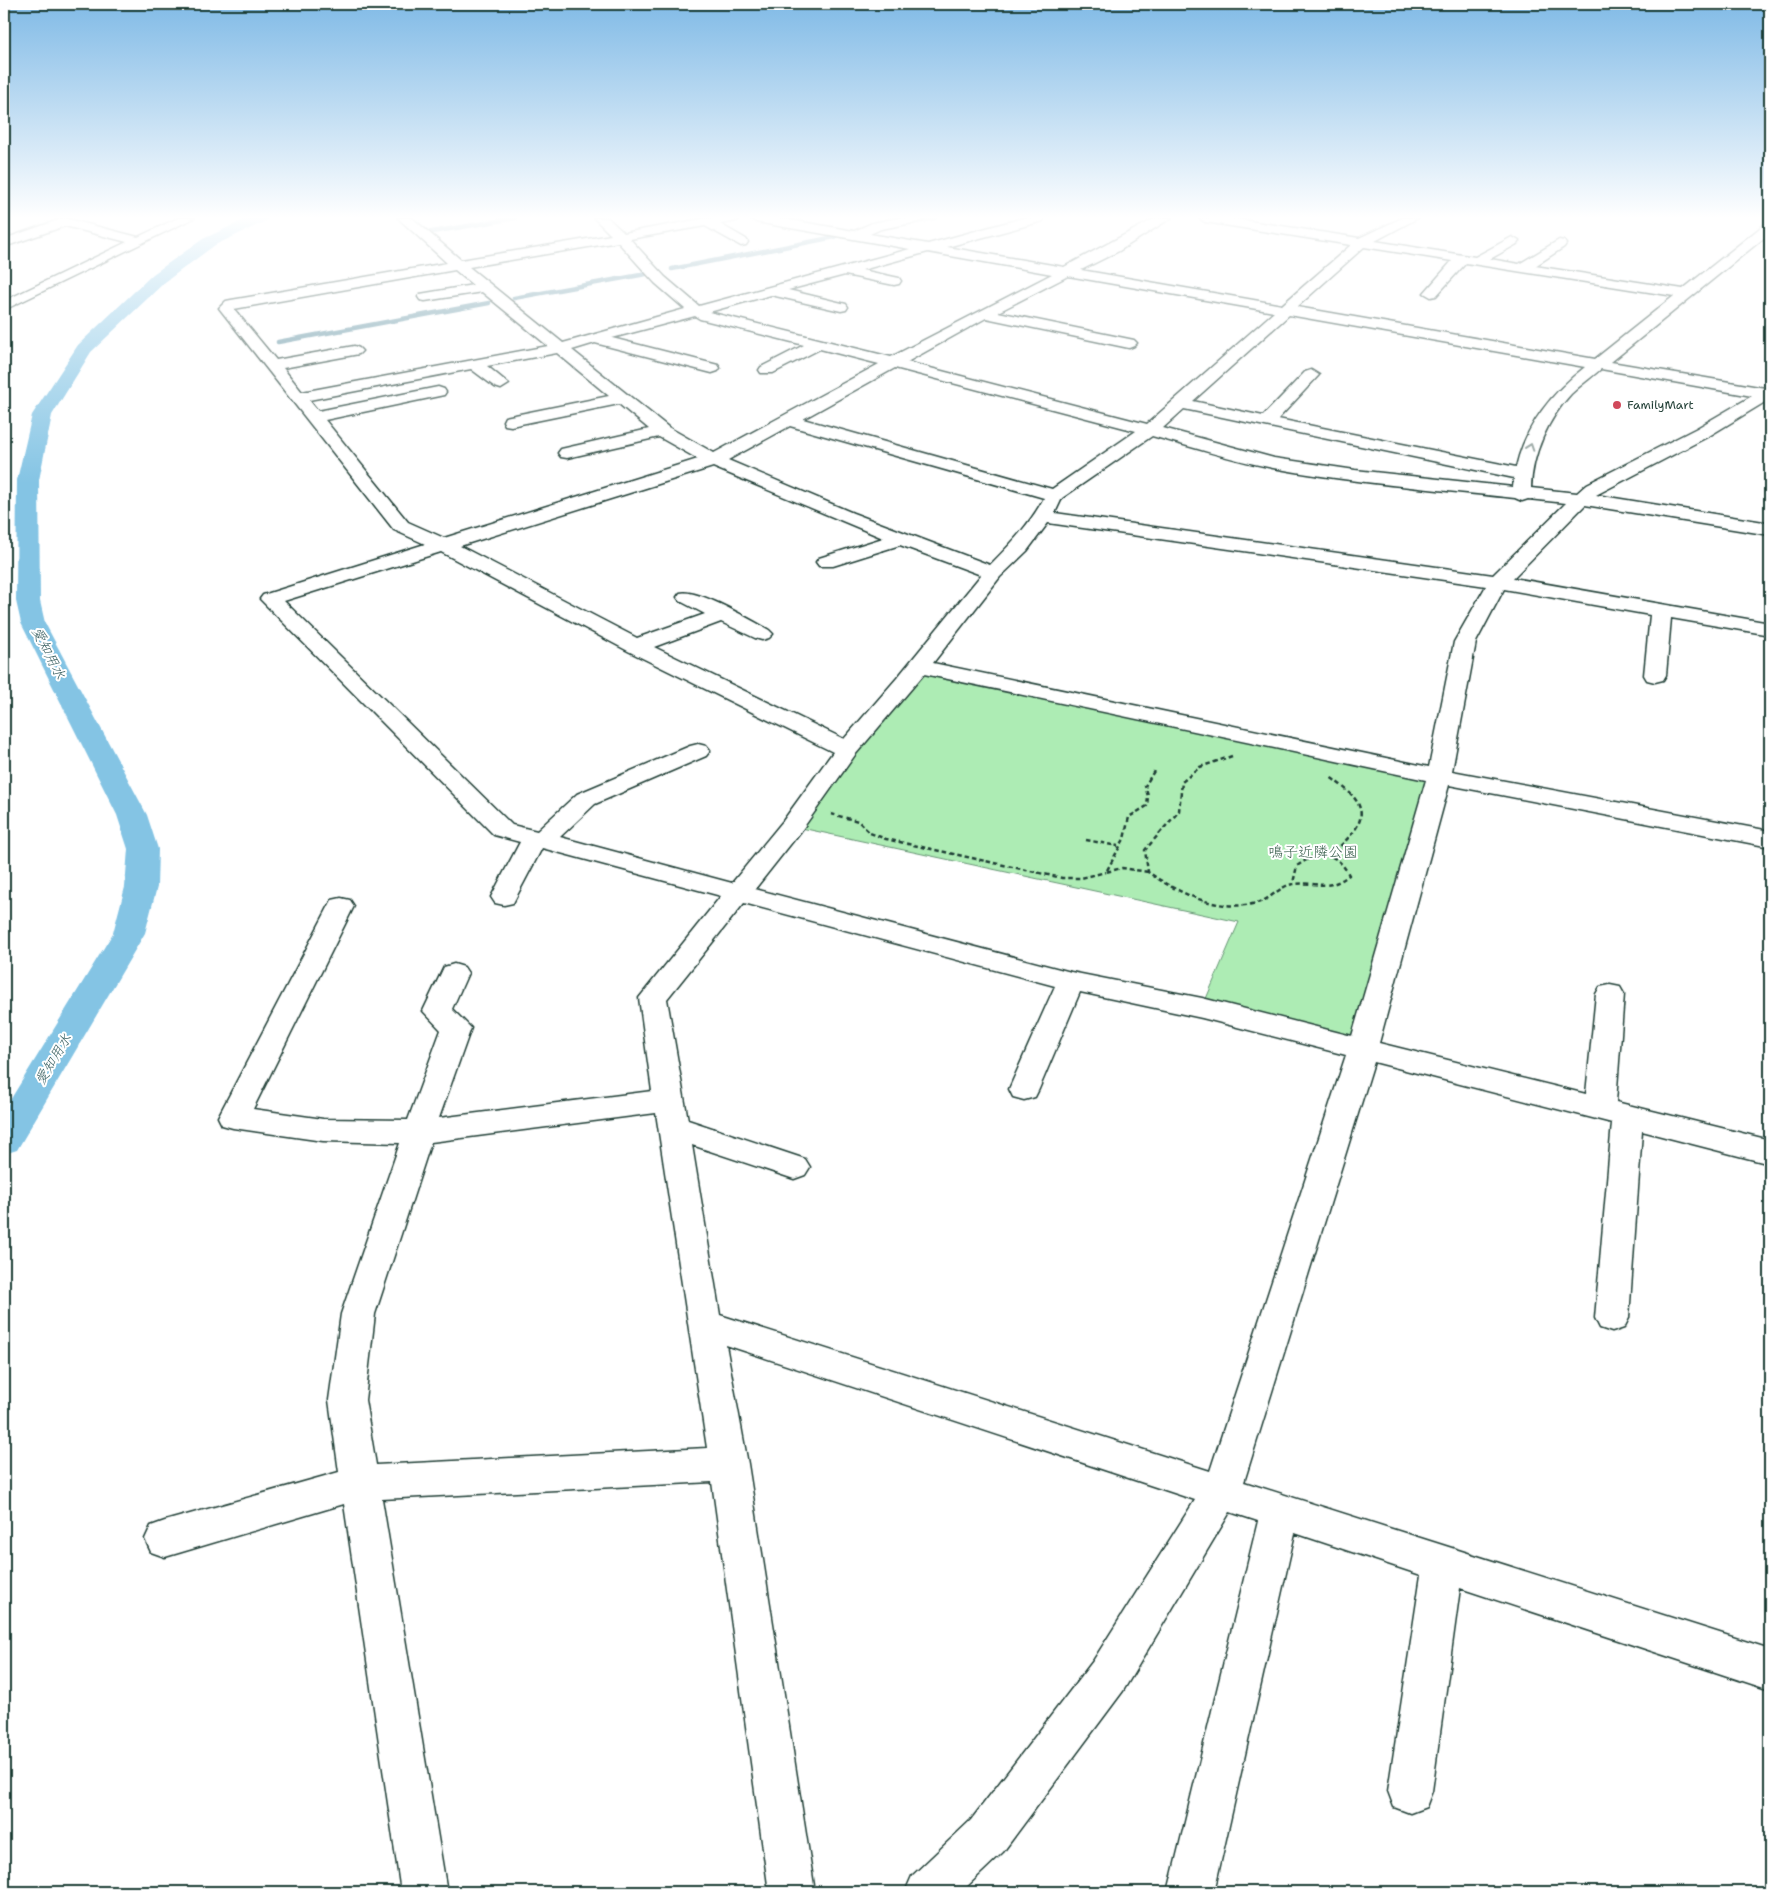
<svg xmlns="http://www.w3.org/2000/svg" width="1774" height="1896" font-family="'Shantell Sans','Klee One',sans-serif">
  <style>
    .green { fill: #adecb4; stroke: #669474 }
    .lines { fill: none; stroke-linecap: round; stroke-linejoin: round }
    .stream { stroke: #5c8e9e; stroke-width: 4.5 }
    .canal { fill: #84c4e4; fill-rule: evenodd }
    .minor-casing { stroke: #1f3d34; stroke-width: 3 }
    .path { stroke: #1f3d34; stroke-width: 2.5; stroke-dasharray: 4.5 3; stroke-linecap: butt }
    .minor { fill: #fff; fill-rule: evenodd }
    .oneway { stroke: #8f9e9a }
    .poi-dot { fill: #d1495b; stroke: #fff; stroke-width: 2 }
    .labels { text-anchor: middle; stroke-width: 4; stroke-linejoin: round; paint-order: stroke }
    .far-poi-label { font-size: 12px; fill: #1f3d34; stroke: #fff; text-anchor: start }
    .far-water-label { font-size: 14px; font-style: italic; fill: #385f60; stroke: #fff }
    .park-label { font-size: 15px; fill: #3b604e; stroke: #fff }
  </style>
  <rect width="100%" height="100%" fill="#fff"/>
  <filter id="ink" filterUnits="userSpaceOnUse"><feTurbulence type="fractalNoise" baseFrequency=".02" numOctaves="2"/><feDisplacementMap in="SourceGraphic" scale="10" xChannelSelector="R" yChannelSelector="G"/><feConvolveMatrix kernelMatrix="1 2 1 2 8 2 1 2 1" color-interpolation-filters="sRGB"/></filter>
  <g filter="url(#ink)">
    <path class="green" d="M918,666L1439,776L1363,1049L1202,1008L1239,922L792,826Z"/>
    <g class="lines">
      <path class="stream" d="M911,223L935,218
        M420,234L515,218
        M672,269L835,237
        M514,298L646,274
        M278,342L489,303"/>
      <path class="canal" d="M248,218H269L266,221L215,245L165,282L91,352L52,415L39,480L40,601L45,623L147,815L158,849L157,887L145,933L17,1150L4,1154V1110L113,933L125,887L128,849L117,815L21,623L16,601L17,480L32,415L78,345L153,274L203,239Z"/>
      <g class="minor-casing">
        <path id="minor" d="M64,218L138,237L178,218H194L4,310V301L127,242L65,226L4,247V239Z
          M398,218H412L461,260L611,235L594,218H608L624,233L707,218H738L737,221L720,224L746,239L748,242L746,245L741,246L705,226L630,239L665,277L699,306L910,249L756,222L750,218H779L854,231L872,223L898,218H924L923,221L881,229L870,234L928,244L1023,218H1044L1043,221L947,247L1064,267L1156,218H1171L1119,251L1081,270L1282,305L1351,245L1205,222L1199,218H1230L1359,238L1402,218H1418L1375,241L1475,257L1512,237L1519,241L1517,244L1490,259L1519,264L1559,240L1564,241L1566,244L1564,247L1535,266L1683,289L1765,224L1770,223V233L1611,362L1765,388L1770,387V399L1709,436L1596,495L1770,523V535L1585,505L1513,578L1770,623V635L1671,618L1666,675L1663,680L1655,682L1647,680L1644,675L1650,615L1504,589L1476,642L1452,771L1770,831V847L1449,785L1379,1043L1586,1094L1596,994L1600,987L1610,985L1620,987L1624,994L1616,1102L1770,1140V1164L1642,1131L1629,1318L1624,1328L1612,1332L1600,1328L1595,1318L1612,1123L1374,1062L1244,1482L1770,1649V1690L1460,1588L1432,1791L1426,1807L1410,1813L1394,1807L1388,1791L1421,1575L1295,1533L1214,1892H1168L1258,1521L1230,1512L1123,1691L1003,1852L961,1892H905L912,1876L971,1820L1093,1661L1195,1500L726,1345L748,1464L815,1892H769L712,1482L382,1499L447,1892H401L344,1504L165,1557L151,1552L145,1539L151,1526L165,1521L339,1472L329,1400L341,1314L400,1143L323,1141L233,1128L222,1125L218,1117L332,900L341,898L350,900L354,906L253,1109L323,1119L408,1120L441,1030L423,1011L444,967L454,964L464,967L468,973L452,1009L471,1028L439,1118L652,1091L639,998L721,896L542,848L513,903L504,905L495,903L491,897L520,842L494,835L260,599L263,595L425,544L394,530L219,308L226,301L231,300L447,263ZM618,242L655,283L685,309L563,343L469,267ZM1364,247L1452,261L1424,293L1431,297L1436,296L1466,263L1674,296L1595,359L1297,307ZM928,252L1052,274L891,357L709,312L771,295L841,311L846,310L848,307L846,304L788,290L845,275L894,285L899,284L901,281L899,278L862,270ZM455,270L473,285L420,294L418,297L420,300L425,301L482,292L548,346L302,392L283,368L359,354L362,351L359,348L354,346L276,360L234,309ZM1068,276L1274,312L1147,424L907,362L986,318L1129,348L1134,346L1137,343L1134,340L998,312ZM1289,315L1585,367C1552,393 1526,424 1516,467L1278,419L1319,375L1311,370L1305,372L1263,416L1193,401ZM695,316L700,319L804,345L761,367L759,370L761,373H773L820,349L879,364L714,453L668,427L572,350L595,343L712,373L718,371L720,368L718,365L612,338ZM557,353L609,396L505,417L503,421L505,425L511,426L619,404L649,429L561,449L558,453L561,457L567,458L659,437L698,459L444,538L408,522L325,420L444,395L446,392L444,389L438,387L318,411L309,400L471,369L495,387L501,389L509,384L487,366ZM895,368L1136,431L1052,489L803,419ZM1601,369L1752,396L1697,428L1587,484L1577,493L1531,488C1532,454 1548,419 1571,394C1580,385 1592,377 1601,369ZM1184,409L1514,478L1513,487L1355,470L1274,458L1163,428ZM790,426L1044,498C1030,524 1011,544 990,565L853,513L728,460ZM1152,436C1192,447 1232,460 1273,468C1353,483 1434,489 1515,498L1522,501L1528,499L1566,503L1493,575L1055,513L1062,498ZM713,467L883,538L819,558L816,562L819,566H833L900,545L981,575L897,678L844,739L654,647L721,622L755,638L762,640L769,638L773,634L769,630C751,620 697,588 680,593L677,597L680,601L705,614L637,638L460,546ZM1048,523L1486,586L1454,642L1429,767L933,663L1000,577L1027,551ZM441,552L628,651L833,752L783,821L732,883L560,837L595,804L706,756L710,751L706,746L698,744L690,746L577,794L537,831L512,825L284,601ZM924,674L1426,780L1352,1036L1202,998L1071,972L755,889L801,831L855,755ZM744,903L1055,986L1009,1089L1013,1097L1024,1100L1035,1097L1039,1089L1080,992L1202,1018L1346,1055L1210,1471L720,1315L692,1145L794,1179L805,1175L810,1167L805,1159L688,1120L667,999ZM656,1113L707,1448L376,1465L365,1400L375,1314L431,1142Z"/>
      </g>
      <path class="path" d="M1232,756L1200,767L1182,782L1179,811L1145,850L1148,872C1179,894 1221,914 1260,902C1272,898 1281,885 1294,884C1317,881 1328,892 1349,875C1335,849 1318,851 1297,866L1293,883
        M831,814L858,821L870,833L886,839L1062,878H1081L1106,872
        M1086,840L1118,846
        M1329,856C1367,823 1375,808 1330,777
        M1148,872L1122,868L1106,872L1124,839L1129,817L1147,806L1148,796L1145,786L1154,771"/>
      <use href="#minor" class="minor"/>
    </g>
    <defs><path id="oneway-chevron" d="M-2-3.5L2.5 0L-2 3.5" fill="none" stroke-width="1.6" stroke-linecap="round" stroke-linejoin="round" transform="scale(1.25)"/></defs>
    <use class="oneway" href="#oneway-chevron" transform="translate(1530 447) rotate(-71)"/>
  </g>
  <linearGradient id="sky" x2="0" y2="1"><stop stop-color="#80bae6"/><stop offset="0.45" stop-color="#fff"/><stop offset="1" stop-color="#fff" stop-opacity="0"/></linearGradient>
  <rect width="1774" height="483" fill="url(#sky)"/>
  <circle class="poi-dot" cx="1617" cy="405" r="5"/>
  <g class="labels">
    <g class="far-poi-label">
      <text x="1627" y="409">FamilyMart</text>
    </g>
    <g class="far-water-label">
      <text transform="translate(49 653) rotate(63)" y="5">愛知用水</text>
      <text transform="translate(53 1059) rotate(-59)" y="5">愛知用水</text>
    </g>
    <g class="park-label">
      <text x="1313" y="857">鳴子近隣公園</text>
    </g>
  </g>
  <rect width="1774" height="1896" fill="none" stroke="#fff" stroke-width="20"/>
  <rect x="10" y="10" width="1754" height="1876" fill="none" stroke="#1f3d34" stroke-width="2" filter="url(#ink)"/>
</svg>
